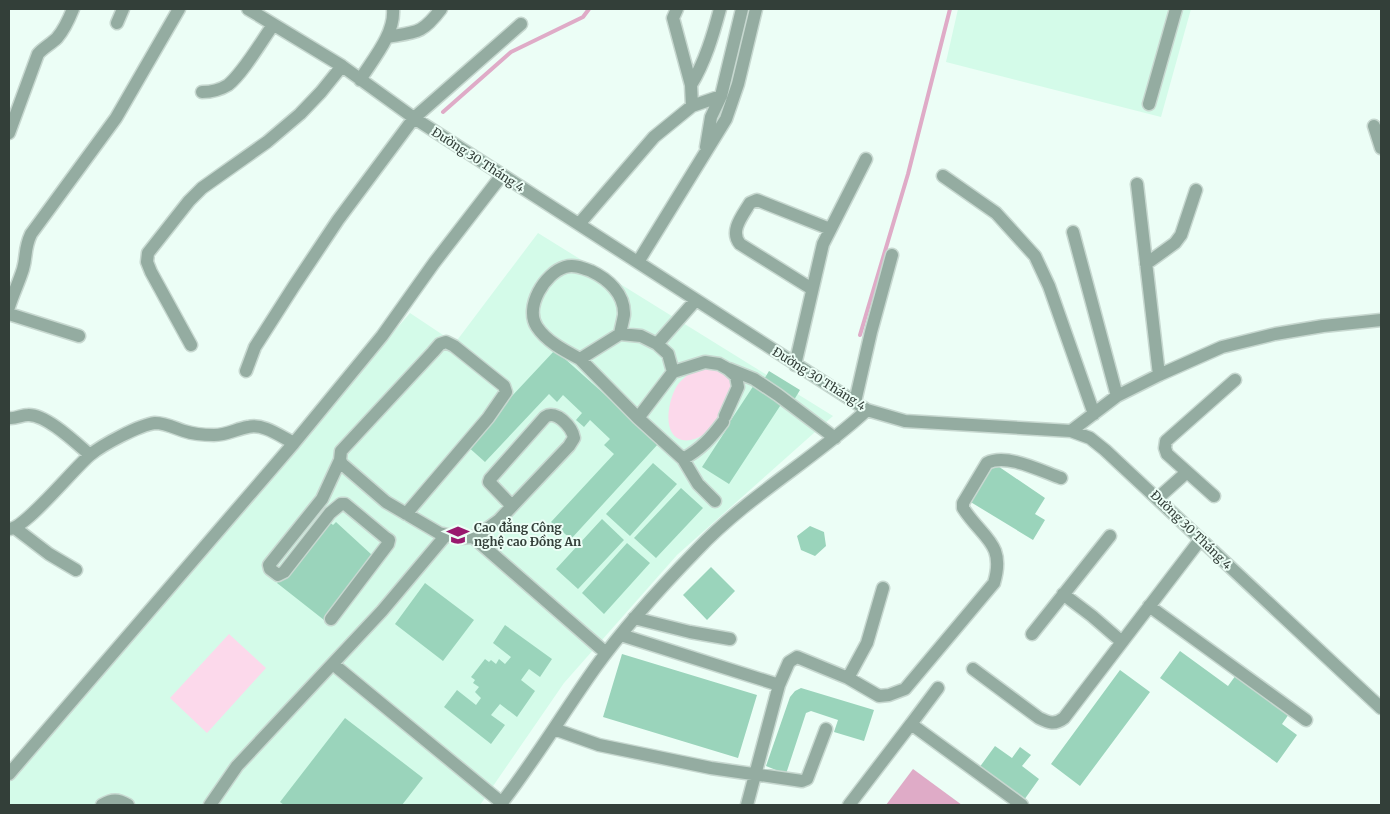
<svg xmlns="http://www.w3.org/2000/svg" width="1390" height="814" font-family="Merriweather,serif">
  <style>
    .built { fill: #d4fbe9 }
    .green { fill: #fcd9eb }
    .water { fill: #dfabc7 }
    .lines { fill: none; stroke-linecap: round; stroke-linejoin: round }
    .stream { stroke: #dfabc7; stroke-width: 4 }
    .building { fill: #9ad4bb }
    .minor-casing { stroke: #c7d8d0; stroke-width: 15 }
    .minor { stroke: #94aca1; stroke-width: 12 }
    .labels { text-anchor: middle; stroke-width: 4; stroke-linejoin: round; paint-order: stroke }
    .street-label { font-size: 12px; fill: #333f39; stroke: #ecfef6 }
    .poi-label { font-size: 12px; font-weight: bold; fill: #333f39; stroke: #ecfef6; text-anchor: start }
  </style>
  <rect width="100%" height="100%" fill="#ecfef6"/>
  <path class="built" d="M958,9H1191L1161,117L946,62Z
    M538,233L833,416L677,555L564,683L480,805H9V773L410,313L455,343Z"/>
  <path class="green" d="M704,365L728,373C729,376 732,380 732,383C735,406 707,445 682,440C660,435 669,395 679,383C686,375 695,370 704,365Z
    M229,634L266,668L207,733L170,698Z"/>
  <path class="water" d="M913,769L962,805H886Z"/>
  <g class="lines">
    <path class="stream" d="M443,112L511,52L583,17L589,9
      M860,335L908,174L950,9"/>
  </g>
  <path class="building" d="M555,350L659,443L571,539L551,522L614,454L604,445L610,439L590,420L584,427L576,420L582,413L563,395L557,402L549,394L485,462L466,445Z
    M769,371L800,390L794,400L763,381Z
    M754,385L782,403L729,484L702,467L726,430L723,422L722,414L731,420Z
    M992,462L1045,498L1035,514L1045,520L1033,540L969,501Z
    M653,463L677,484L630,536L606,514Z
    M681,488L703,508L656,558L634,538Z
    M602,519L624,540L578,589L556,569Z
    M328,521L333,525L336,522L372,555V563L324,620L277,583Z
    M810,526L824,532L826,546L815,556L801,550L797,536Z
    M627,543L650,563L604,614L582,593Z
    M711,567L735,591L707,620L683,595Z
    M425,583L474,620L443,661L395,624Z
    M505,625L552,659L540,677L529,669L521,680L535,691L517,717L500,704L491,715L505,725L491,744L444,707L457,690L476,705L481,698L475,692L479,687L473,683L475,680L471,677L485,659L489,662L491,660L496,664L499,659L505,664L511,657L493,643Z
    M1180,651L1228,686L1236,675L1289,714L1282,724L1297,735L1277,763L1160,678Z
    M622,654L757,695L738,758L603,717Z
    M1120,670L1150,692L1080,786L1051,764Z
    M801,688L874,710L864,741L834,732L838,720L811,711L806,713L786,774L766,766L790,697L795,691Z
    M345,718L423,778L402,805H284L280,802Z
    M995,746L1012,758L1020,747L1031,755L1022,766L1039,779L1024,800L979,768Z"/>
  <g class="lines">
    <g class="minor-casing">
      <path id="minor" d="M248,9L342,66L414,118L867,410L905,421L1071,431L1090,438L1105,450L1381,708
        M677,9L673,18L691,85L692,106
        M117,23L123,9
        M387,37C417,32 422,34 441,9
        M360,80C373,59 395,34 393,9
        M691,85C705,62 713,35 720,9
        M202,92C211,92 220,90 228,85C243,73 261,42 273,25
        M1149,104L1176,9
        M1374,126L1381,148
        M9,133L38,54C43,48 51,44 57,38C64,30 69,19 73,9
        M706,147L711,117L721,96L742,9
        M943,176L996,213L1035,256L1049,286L1094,414
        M1137,184L1159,375
        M579,224L654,137L692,106L721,96
        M1073,232L1117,396
        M638,262L726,119L738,84L756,9
        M1146,264L1175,243L1181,235L1196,190
        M812,289L740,244C729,231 743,215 750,203L757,200L830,229
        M9,307C13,294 19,282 23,269C27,255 24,249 31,234L116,118L179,9
        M9,314L79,336
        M620,334C621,328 623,321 624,315C625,294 608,279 591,271C583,268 574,264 565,267C545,273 524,307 537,327C547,342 565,351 580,359L620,334L641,336L657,344L695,301
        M657,344L668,354L673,372
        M191,345L151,272L147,262L148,253L189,201L202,188L267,142L300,114L321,92L342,66
        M580,359L638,418L683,459C701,449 711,438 723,422
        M795,365L823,244L866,159
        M729,369L754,379L778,395L835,438
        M246,371L255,347L294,286L338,220L414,118L521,24
        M855,402L871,332L892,255
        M9,418C16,419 21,415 28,415C46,414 76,443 90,455
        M638,418L673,372L705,362L719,364L728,369L736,376L738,387L725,416
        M1071,431L1117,396L1159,375L1222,347L1275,334L1323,326L1381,320
        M683,459L698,484L715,501
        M1214,496L1167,454L1165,448L1166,441L1235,380
        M1158,498L1187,472
        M406,514L488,418L506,392L504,386L454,346L446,342L440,344L433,352L341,451L340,460L342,464L386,502L439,533L460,538L473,537L484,531L499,520L569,446L574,438C572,427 556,409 545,417L490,479L489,482L512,506
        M15,528L49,554L76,570
        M9,529C25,529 74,468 90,455C102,445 139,425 155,423C165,423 175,428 184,431C193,434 205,435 214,435C227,435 236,429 248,427C263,423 280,436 294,443
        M473,537L606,653
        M1063,594L1092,616L1122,642
        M1149,606L1306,720
        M634,618L690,632L730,639
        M331,619L388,544L389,540L386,538L345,504H341L330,513L284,572L278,575L270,569L269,565L322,499L340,460
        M1032,634L1110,536
        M621,635L779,685L789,662L797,657L848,678L879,696L889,695L905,689L994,583C1006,543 982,538 963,508V503L987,463C1007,453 1041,471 1061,478
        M333,664L502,803
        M973,669L1039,718C1049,723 1055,725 1064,718L1200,540
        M848,678L867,643L883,588
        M938,688L911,724L1022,805
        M554,729L599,745L711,768L802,781L807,779L826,729
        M9,774L294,443L382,336L434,263L502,175
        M102,805C112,799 118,799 128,805
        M210,805L237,766L382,611L446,535
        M500,805C534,762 563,713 595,668C625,626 661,587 697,550C748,496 813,460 867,410
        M747,805L779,685
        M849,805L911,724"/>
    </g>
    <use href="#minor" class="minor"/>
  </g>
  <defs>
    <g id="university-bare" transform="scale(1.725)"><path d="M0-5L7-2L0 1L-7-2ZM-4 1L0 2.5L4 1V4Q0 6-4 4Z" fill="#99186e" stroke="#ecfef6" stroke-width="2.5" paint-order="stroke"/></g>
  </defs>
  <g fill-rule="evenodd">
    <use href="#university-bare" x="458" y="535"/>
  </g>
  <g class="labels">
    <g class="street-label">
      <text transform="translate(478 160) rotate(33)" y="4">Đường 30 Tháng 4</text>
      <text transform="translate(819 379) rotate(32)" y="4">Đường 30 Tháng 4</text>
      <text transform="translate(1191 530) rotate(44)" y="4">Đường 30 Tháng 4</text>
    </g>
    <g class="poi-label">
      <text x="474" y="532">Cao đẳng Công<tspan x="474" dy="14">nghệ cao Đồng An</tspan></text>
    </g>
  </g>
  <rect width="1390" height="814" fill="none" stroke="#333f39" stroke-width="20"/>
</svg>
